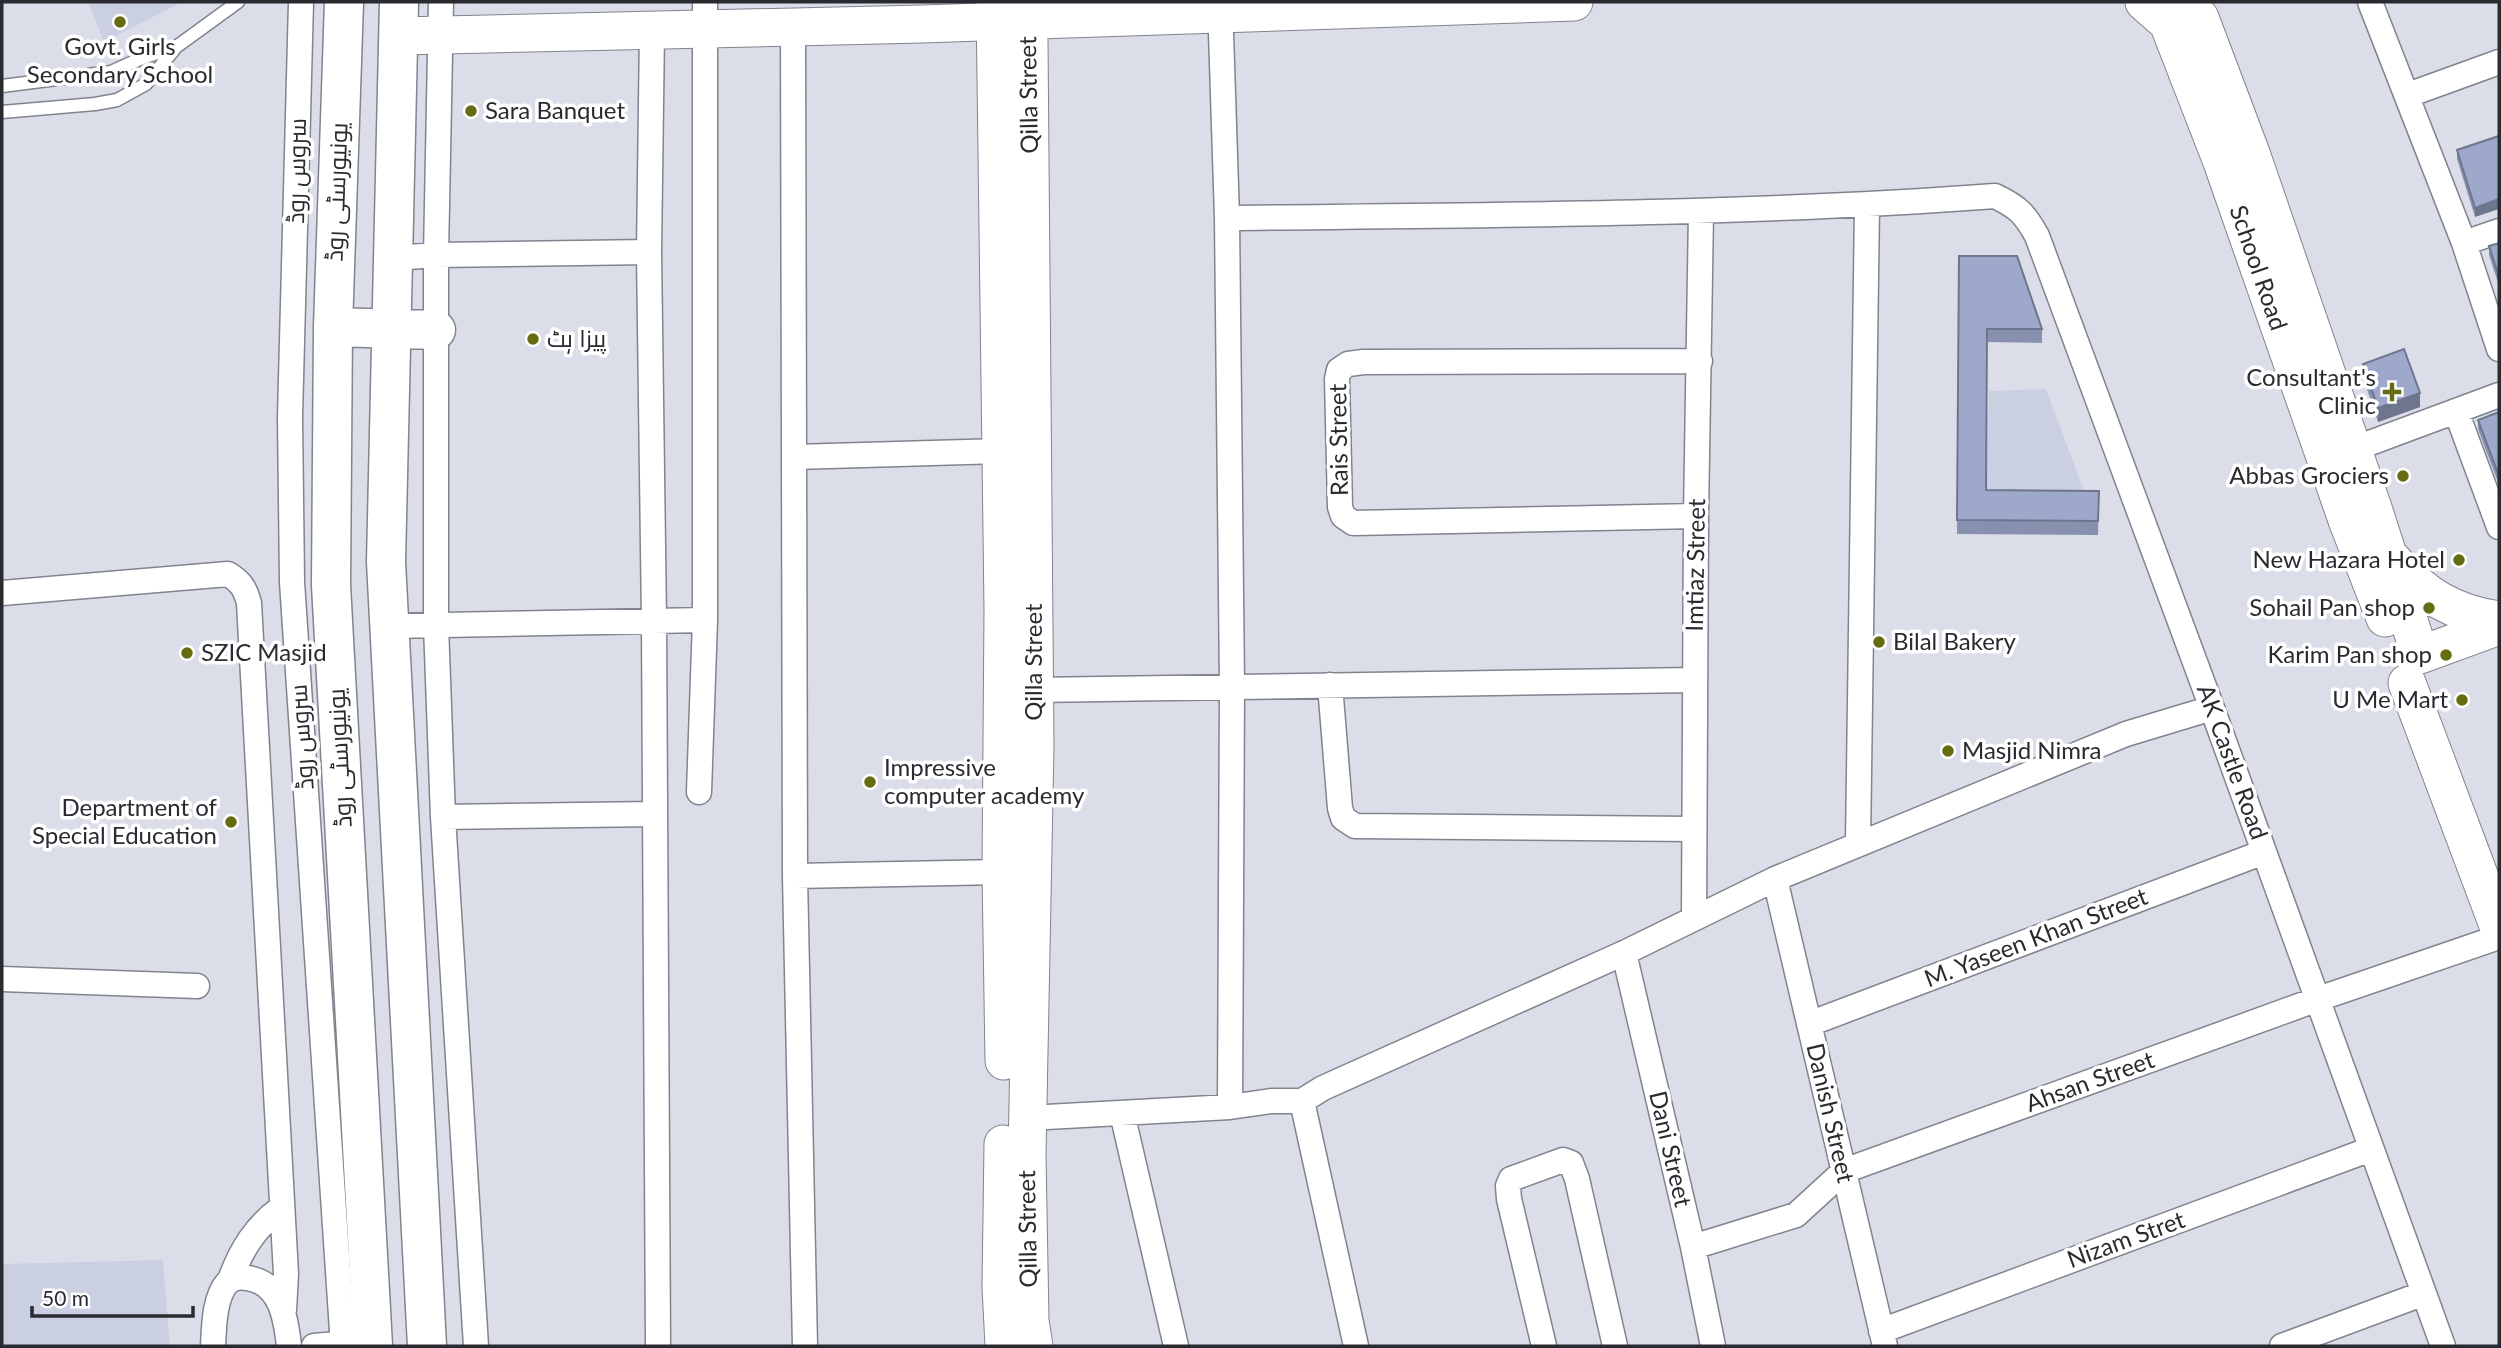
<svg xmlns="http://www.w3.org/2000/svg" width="2501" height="1348" font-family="Lato,Cairo,sans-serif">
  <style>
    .built { fill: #cad0e2 }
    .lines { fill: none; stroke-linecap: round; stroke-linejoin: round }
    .lane-casing { stroke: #80848e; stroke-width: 15 }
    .street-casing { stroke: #80848e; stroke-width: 27 }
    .secondary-casing { stroke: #80848e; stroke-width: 39 }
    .primary-casing { stroke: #80848e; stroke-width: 41 }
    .lane { stroke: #fff; stroke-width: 12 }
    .street { stroke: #fff; stroke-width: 24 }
    .secondary { stroke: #fff; stroke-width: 37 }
    .primary { stroke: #fff; stroke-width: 38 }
    .wall { fill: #8790ae }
    .shaded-wall { fill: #6e768d }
    .building { fill: #9da8ca; stroke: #6e768d; stroke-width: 2 }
    .poi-dot { fill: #656c11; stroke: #fff; stroke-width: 2.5 }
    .labels { text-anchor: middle; stroke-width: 7; stroke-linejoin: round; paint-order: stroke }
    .poi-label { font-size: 24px; fill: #2a2b30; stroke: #fff; text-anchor: end }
    .street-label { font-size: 24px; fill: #2a2b30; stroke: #fff }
  </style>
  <rect width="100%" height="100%" fill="#dbdee9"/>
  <path class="built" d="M88,2H182L104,42Z
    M2046,389L2087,499L1986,504L1989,391Z
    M163,1260L170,1346H2V1264Z"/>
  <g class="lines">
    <g class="lane-casing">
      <path id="lane" d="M2,86L111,72L142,58L175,47
        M2,112L95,104L117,100L146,84L176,47L238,2"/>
    </g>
    <g class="street-casing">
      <path id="street" d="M301,2L290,417L292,582L343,1346
        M441,2L436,255V625L443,817L476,1346
        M1220,2L1227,218L1232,686L1230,1107
        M2370,2L2464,243L2499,349
        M793,27L795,876L805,1346
        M652,31L649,252L654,621L658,1346
        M2408,95L2499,62
        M1227,218C1483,215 1740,215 1995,196C2018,207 2025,214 2037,236L2212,708L2443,1346
        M2464,243L2499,231
        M395,258L436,255L649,252
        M2456,411L2499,527
        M2351,450L2499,395
        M794,457L1001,451
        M1696,516L1353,523L1343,516L1340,507L1337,379L1339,370L1348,364L1363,362L1700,361
        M2,593L228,574C241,582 245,588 249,603L286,1274L284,1310
        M389,626L705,620
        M1330,685L1340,808L1343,818L1355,826L1693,829
        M1034,690L1695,680
        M699,792L705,620V2
        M443,817L654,814
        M1858,844L1867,206
        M795,876L1001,872
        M1775,879L1885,1346
        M1694,918L1696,516L1701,212
        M1624,953L1693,1247L1713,1346
        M2,979L197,986
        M1809,1024L2264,852
        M1302,1101L1356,1346
        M1122,1113L1176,1346
        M1028,1118L1230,1107L1271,1101H1302L1323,1088L1624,953L1775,879L2126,734L2212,708
        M1693,1247L1796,1215L1844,1171L2318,999L2499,937
        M230,1280C241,1250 255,1227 281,1208
        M1881,1331L2371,1149
        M213,1346C214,1328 214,1298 227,1283C232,1278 240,1277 247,1278C281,1282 286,1319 289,1346
        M314,1346L359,1342
        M1544,1346L1509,1199L1508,1186L1511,1179L1563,1160L1571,1163L1577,1179L1615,1346
        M2282,1346L2422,1294"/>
    </g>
    <g class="secondary-casing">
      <path id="secondary" d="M995,2L1003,609L1001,872L1004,1061
        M1027,2L1029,40L1035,746L1027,1155L1030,1321L1034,1346
        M2144,2L2168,23L2222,162L2347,520L2385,618
        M2187,2L2200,18L2252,156L2374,511L2420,655L2499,626
        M399,36L922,24L1574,2
        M2392,559C2423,595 2452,613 2499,620
        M2407,683L2499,928
        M1003,1144L1001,1287L1004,1346"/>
    </g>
    <g class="primary-casing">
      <path id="primary" d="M344,2L333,327L331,585L373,1346
        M399,2L386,562L427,1346
        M333,327L436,330"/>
    </g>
    <use href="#lane" class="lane"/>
    <use href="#street" class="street"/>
    <use href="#secondary" class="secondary"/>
    <use href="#primary" class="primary"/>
  </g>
  <path class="wall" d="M2499,136L2475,217L2457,159V150Z
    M2499,243V286L2489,255V246Z
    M1959,256L2042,329V343L1987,342L1986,490L2099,491L2098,535L1957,534Z
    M2363,364L2420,407L2378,422L2363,377Z
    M2499,412V485L2478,429V420Z"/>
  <path class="shaded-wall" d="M2499,199V209L2475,217V208Z
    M2420,393V407L2378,422V408Z"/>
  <path class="building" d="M2499,136V199L2475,208L2457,150Z
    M2499,243V277L2489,246Z
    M1959,256H2017L2042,329H1987L1986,490L2099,491L2098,521L1957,520Z
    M2404,349L2420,393L2378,408L2363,364Z
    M2499,412V476L2478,420Z"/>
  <g class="poi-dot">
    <circle cx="120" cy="22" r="7"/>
    <circle cx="471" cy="111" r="7"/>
    <circle cx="533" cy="339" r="7"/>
    <path d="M2388.5 381.5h7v7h7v7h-7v7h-7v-7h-7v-7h7z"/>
    <circle cx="2403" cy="476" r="7"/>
    <circle cx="2459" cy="560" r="7"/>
    <circle cx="2429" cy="608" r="7"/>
    <circle cx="1879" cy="642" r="7"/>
    <circle cx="187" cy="653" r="7"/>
    <circle cx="2446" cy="655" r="7"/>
    <circle cx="2462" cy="700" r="7"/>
    <circle cx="1948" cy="751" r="7"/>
    <circle cx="870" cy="782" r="7"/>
    <circle cx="231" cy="822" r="7"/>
  </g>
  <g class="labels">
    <g class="poi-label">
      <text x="120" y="55" text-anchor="middle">Govt. Girls<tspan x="120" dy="28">Secondary School</tspan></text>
      <text x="485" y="119" text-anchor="start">Sara Banquet</text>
      <text x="547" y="347" text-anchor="start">پیزا ہٹ</text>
      <text x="2376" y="386">Consultant's<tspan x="2376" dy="28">Clinic</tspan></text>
      <text x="2389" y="484">Abbas Grociers</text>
      <text x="2445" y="568">New Hazara Hotel</text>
      <text x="2415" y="616">Sohail Pan shop</text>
      <text x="1893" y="650" text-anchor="start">Bilal Bakery</text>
      <text x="201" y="661" text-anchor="start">SZIC Masjid</text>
      <text x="2432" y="663">Karim Pan shop</text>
      <text x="2448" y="708">U Me Mart</text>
      <text x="1962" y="759" text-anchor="start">Masjid Nimra</text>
      <text x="884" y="776" text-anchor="start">Impressive<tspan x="884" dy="28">computer academy</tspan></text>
      <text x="217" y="816">Department of<tspan x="217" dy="28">Special Education</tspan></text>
    </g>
    <g class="street-label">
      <text transform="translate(1029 95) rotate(-91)" y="8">Qilla Street</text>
      <text transform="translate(297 171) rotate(-89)" y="8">سروس روڈ</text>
      <text transform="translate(337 192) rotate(-88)" y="8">یونیورسٹی روڈ</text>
      <text transform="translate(2258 268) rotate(71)" y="8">School Road</text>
      <text transform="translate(1339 440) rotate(-91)" y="8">Rais Street</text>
      <text transform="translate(1696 565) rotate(-89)" y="8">Imtiaz Street</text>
      <text transform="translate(1034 662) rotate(-90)" y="8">Qilla Street</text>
      <text transform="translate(302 737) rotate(-94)" y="8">سروس روڈ</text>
      <text transform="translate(340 758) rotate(-93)" y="8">یونیورسٹی روڈ</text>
      <text transform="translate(2232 762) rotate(70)" y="8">AK Castle Road</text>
      <text transform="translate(2036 938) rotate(-21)" y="8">M. Yaseen Khan Street</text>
      <text transform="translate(2090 1082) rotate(-20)" y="8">Ahsan Street</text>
      <text transform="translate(1830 1113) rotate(77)" y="8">Danish Street</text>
      <text transform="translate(1670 1149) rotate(77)" y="8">Dani Street</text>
      <text transform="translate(1028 1229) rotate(-91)" y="8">Qilla Street</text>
      <text transform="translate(2126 1240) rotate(-20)" y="8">Nizam Stret</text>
    </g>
  </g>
  <rect width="2501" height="1348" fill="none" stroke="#2a2b30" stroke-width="7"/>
  <path d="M32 1306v10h161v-10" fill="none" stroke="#2a2b30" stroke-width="3.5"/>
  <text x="42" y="1306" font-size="21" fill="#2a2b30" stroke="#ffffff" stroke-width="5" paint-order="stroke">50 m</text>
</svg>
